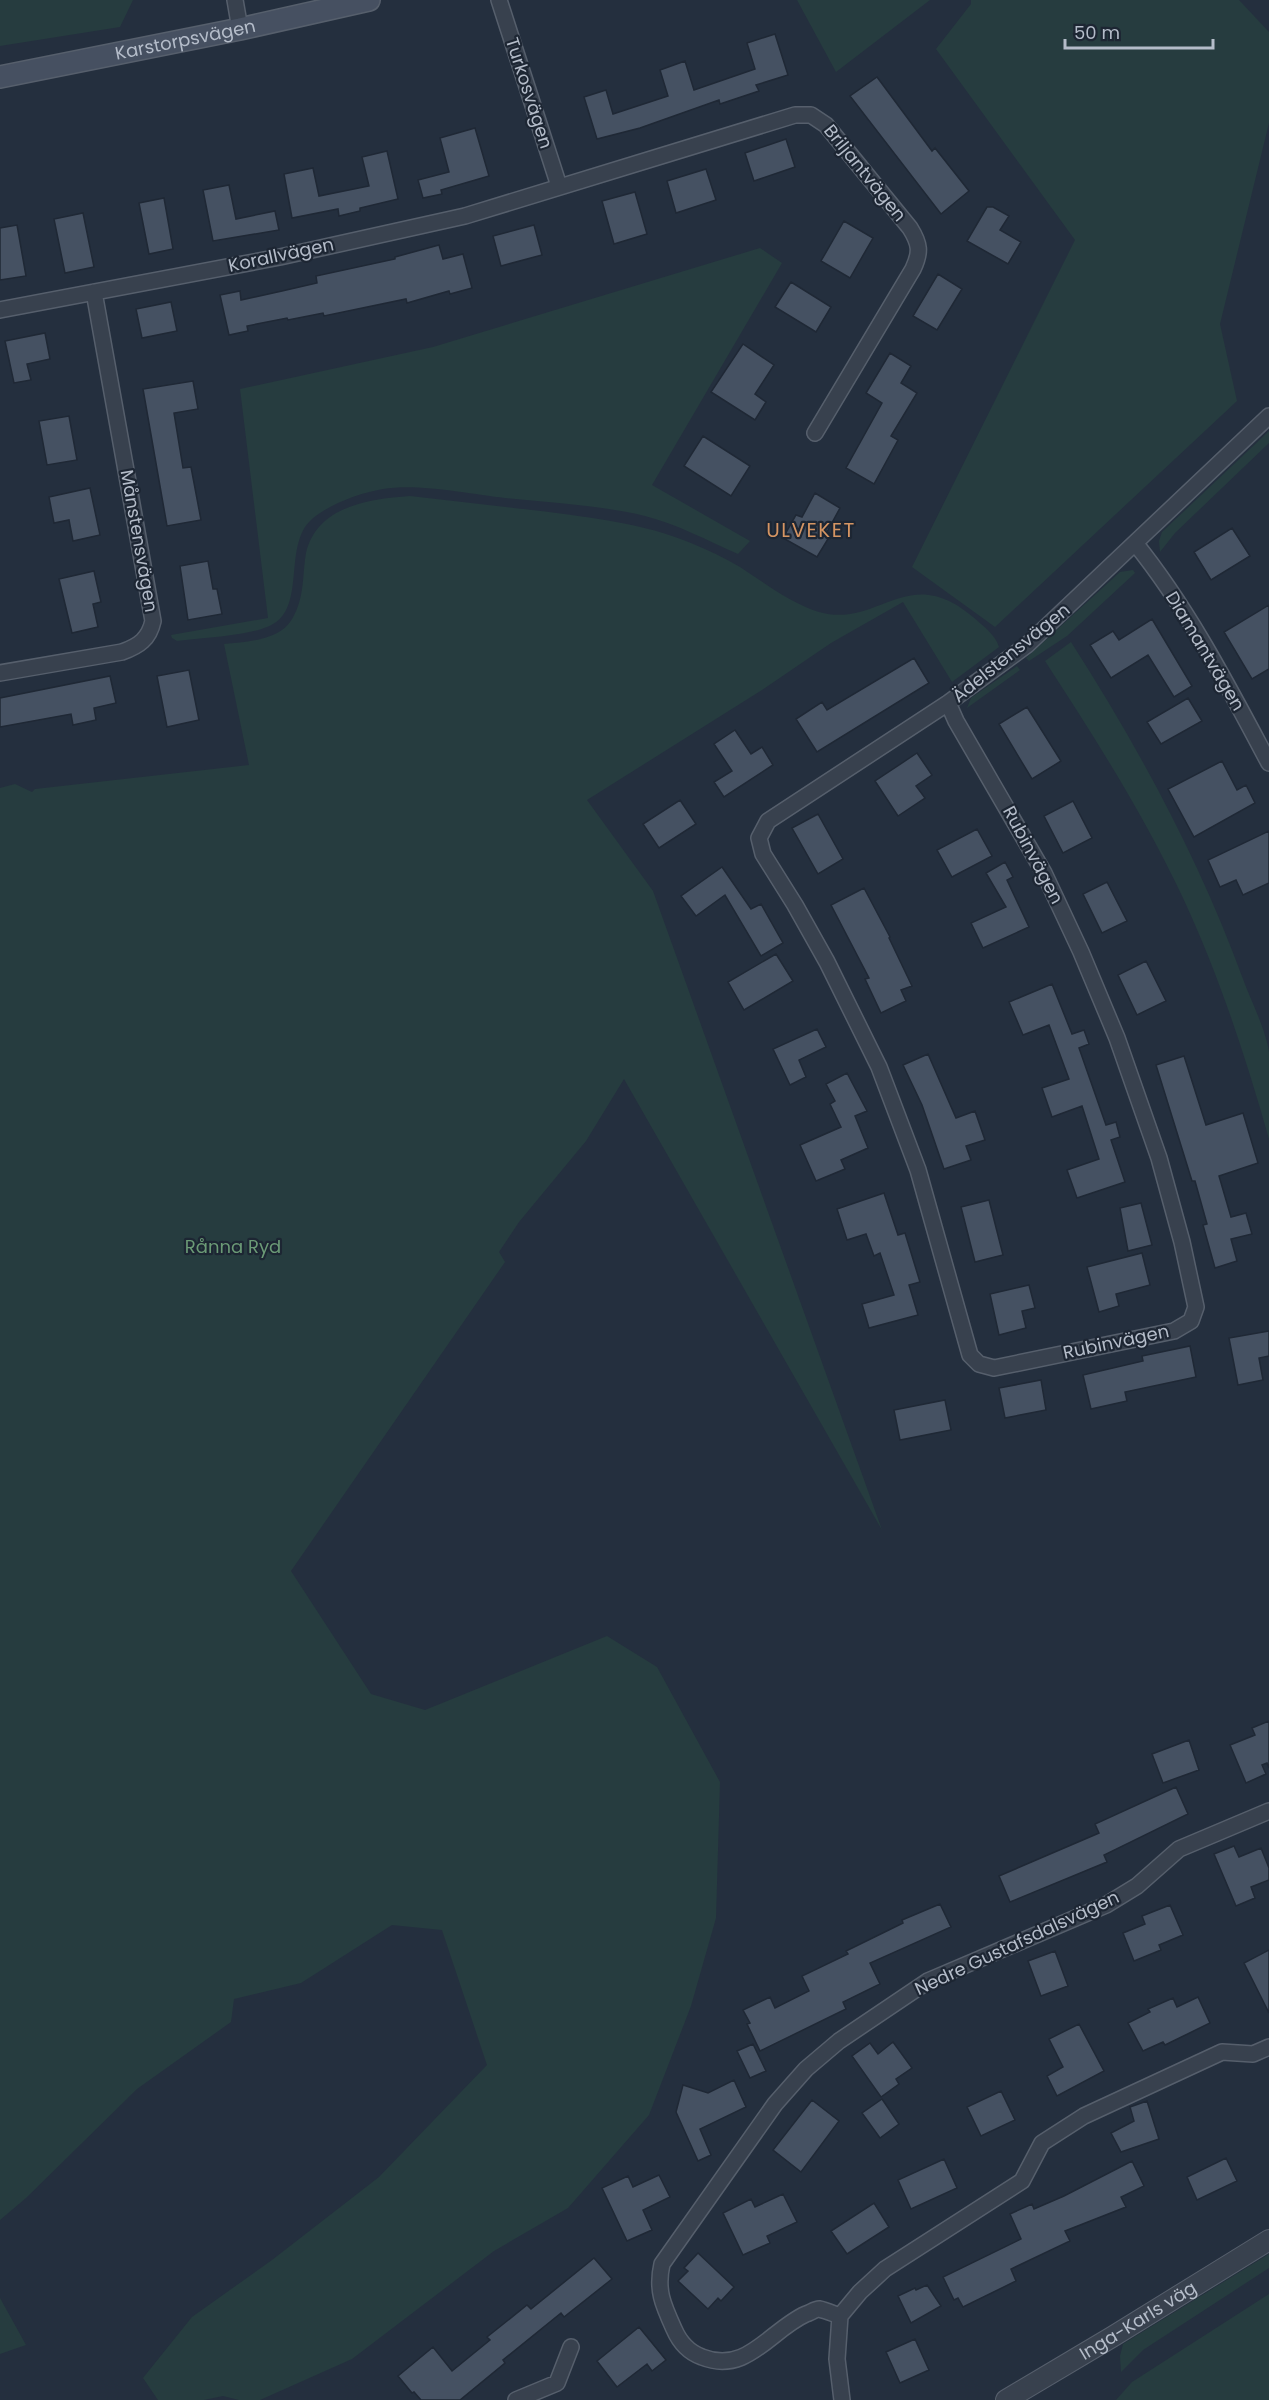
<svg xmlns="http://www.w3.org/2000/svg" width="1269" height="2400" font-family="Poppins,sans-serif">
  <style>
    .green { fill: #263c3f }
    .building { fill: #455162; stroke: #1f2835; stroke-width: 1.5 }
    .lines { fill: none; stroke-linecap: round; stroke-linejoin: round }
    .minor-casing { stroke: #565f6c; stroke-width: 18 }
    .tertiary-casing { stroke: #565f6c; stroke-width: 22 }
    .secondary-casing { stroke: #565f6c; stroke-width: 24 }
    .minor { stroke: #38414e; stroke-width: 15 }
    .tertiary { stroke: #38414e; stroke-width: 20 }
    .secondary { stroke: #465061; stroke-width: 21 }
    .labels { text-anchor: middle; stroke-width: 4.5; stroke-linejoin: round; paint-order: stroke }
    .street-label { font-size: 18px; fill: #b4bcc9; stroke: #1d2633 }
    .park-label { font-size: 18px; fill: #6b9a76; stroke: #1d2633 }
    .neighbourhood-label { font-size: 20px; letter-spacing: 1.5px; fill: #d59563; stroke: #1d2633 }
  </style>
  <rect width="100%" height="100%" fill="#242f3e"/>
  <path class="green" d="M0,0H133L120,27L0,46Z
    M797,0H930L836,72Z
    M971,0H1239L1269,32V123L1220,324L1237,401L995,627L912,567L1075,240L936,49L971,4Z
    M760,248L782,263L652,485L750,541L738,554C708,541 677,524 645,516C601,505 550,503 505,498C470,494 417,483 383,489C359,493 330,504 312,519C281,546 309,612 267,627C245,636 202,638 177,641L172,638L171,635L268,618L240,389L433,347Z
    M1269,431V443L1175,533L1160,552L1159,541L1162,532Z
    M410,496C454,501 497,506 541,511C593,518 643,523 691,543C708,550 725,558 740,567C765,583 790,603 819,612C879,629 907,561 973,617C983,626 995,634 999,647L952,682L903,602L831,643L762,690L587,800L653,891L882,1530L624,1079L586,1141L519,1222L499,1252L505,1262L291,1571L371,1694L425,1710L607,1636L657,1667L720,1782L716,1918L691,2006L649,2115L568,2208L494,2251L352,2359L260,2400H239L223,2396L204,2400H158L143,2378L192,2317L272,2260L379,2177L487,2065L442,1930L392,1925L301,1983L234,1999L231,2022L137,2089L26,2198L0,2220V788L15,784L32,792L35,789L249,765L224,644C243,642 266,641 282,630C290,625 296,613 299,603C304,587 303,570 306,553C317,506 369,499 410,496Z
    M1133,570L1135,573L1067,636L1029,661L1026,658L1120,572Z
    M1071,642C1139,748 1200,861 1243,979C1251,1001 1266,1030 1269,1052C1269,1076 1269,1114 1269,1139C1246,1058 1219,975 1183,898C1144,815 1095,738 1045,661Z
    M1017,666L1020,670L967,708L971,698Z
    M1269,2254V2268L1143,2350L1121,2372L1120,2356L1123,2344Z
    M1269,2294V2400H1116L1132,2382Z
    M0,2298L26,2345L0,2354Z"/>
  <path class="building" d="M775,34L788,75L756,85L759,91L720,104L719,100L640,128L597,139L584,97L606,90L613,114L668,96L660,70L685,61L694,90L755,69L747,43Z
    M877,77L932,151L935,148L969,191L941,214L850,96Z
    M475,128L489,176L441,190L442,194L423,198L418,180L449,172L440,138Z
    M786,139L795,167L754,181L745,153Z
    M387,151L398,199L360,208V211L339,216L338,209L292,218L284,174L313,168L319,196L369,186L362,157Z
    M706,169L716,200L676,213L667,181Z
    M229,185L236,219L275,211L279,230L213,241L203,190Z
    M635,192L647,234L614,244L602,201Z
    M164,198L173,249L149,254L139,203Z
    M987,207H993L1009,216L1000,230L1021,242L1008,264L967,241Z
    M83,213L94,267L65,273L54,219Z
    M844,221L873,238L850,278L821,261Z
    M17,225L26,276L0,280V228Z
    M534,225L542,255L501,266L493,236Z
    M439,245L443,259L463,254L472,288L450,294L449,291L407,303L406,299L324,316L323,313L288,320L287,318L247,326L248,331L229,335L220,295L240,291L241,300L282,291L317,283L316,276L395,259V257Z
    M938,274L962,289L937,330L913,316Z
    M791,282L831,307L816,332L775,307Z
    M171,302L177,331L142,338L136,309Z
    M45,333L50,359L27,364L31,380L14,383L5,341Z
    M743,344L774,365L755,394L766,402L755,420L711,392Z
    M890,353L911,366L901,383L917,393L891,436L898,440L874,484L846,468L882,403L866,393Z
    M193,381L198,409L174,413L183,468L191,467L201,520L167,526L143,389Z
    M69,416L77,460L47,465L39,421Z
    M703,436L750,466L731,496L684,466Z
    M90,488L100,535L73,541L69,520L54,523L49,497Z
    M815,493L840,508L827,532L831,534L817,557L783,538L796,515L802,517Z
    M1232,528L1250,556L1211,580L1194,552Z
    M208,561L213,589H217L222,614L188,620L180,566Z
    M94,571L101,602L93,604L98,627L72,633L59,579Z
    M1269,605V669L1252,679L1224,632Z
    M1152,619L1192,686L1174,697L1148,655L1111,678L1090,645L1113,631L1119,640Z
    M914,658L929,683L817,752L796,719L822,702L827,710Z
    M189,670L199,720L167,727L157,676Z
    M110,676L116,703L94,708L96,720L73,725L71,714L0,727V698Z
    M1188,698L1202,721L1161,744L1147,722Z
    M1027,707L1061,761L1032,779L999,724Z
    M735,730L751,754L762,747L773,765L724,797L714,782L732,771L714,744Z
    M917,753L932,775L916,786L925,798L898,816L875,781Z
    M1222,761L1237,790L1246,785L1255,803L1194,837L1168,789Z
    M680,800L696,824L659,848L643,824Z
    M1073,801L1092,838L1063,853L1044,816Z
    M818,814L843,859L818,874L792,828Z
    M977,829L992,856L952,877L937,850Z
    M1269,831V883L1243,895L1236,880L1220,887L1208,860Z
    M1005,862L1013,877L1007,880L1029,927L983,948L971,923L1006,907L986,873Z
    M722,867L751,909L761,904L783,943L761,956L725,895L696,916L681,896Z
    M1107,882L1127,921L1102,933L1083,894Z
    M864,888L890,937L889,938L912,986L901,990L906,1001L881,1013L865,979L869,978L831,905Z
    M776,954L793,981L744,1010L728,982Z
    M1146,961L1166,1001L1137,1015L1118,975Z
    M1052,984L1072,1034L1084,1030L1089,1044L1079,1048L1106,1125L1116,1122L1120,1137L1111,1140L1125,1182L1077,1198L1067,1170L1099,1159L1082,1106L1052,1117L1042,1088L1069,1079L1049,1025L1023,1035L1009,1002Z
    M817,1029L826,1047L799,1060L806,1077L790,1085L773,1049Z
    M928,1054L956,1118L975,1111L985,1140L966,1146L971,1160L944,1169L922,1105L903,1065Z
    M1184,1056L1206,1125L1243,1113L1258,1163L1219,1176L1231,1217L1246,1213L1252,1234L1231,1239L1237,1261L1215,1268L1203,1225L1207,1224L1195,1181H1192L1156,1065Z
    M847,1073L867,1111L855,1116L868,1148L841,1160L845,1169L816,1181L800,1145L841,1127L830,1104L835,1101L826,1084Z
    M884,1193L898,1235L905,1233L920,1282L909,1285L918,1315L869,1328L862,1304L894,1295L880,1253L874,1256L866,1234L847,1240L837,1209Z
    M989,1200L1003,1255L975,1262L961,1207Z
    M1141,1203L1152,1245L1128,1251L1120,1208Z
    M1142,1253L1150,1285L1116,1294L1119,1306L1099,1312L1087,1267Z
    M1029,1285L1035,1308L1022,1311L1026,1328L999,1335L990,1294Z
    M1269,1331V1356L1259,1358L1263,1380L1238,1385L1229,1338Z
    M1190,1346L1196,1377L1125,1392L1127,1401L1091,1409L1083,1375L1143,1361L1142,1356Z
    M1041,1380L1046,1410L1005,1418L999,1388Z
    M945,1400L951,1430L900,1440L894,1410Z
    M1269,1721V1768L1267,1763L1262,1765L1266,1774L1246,1783L1230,1745L1255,1735L1252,1728Z
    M1189,1740L1199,1770L1163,1783L1152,1754Z
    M1176,1787L1188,1814L1104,1855L1107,1862L1010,1902L999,1876L1099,1833L1095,1824Z
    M1234,1846L1239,1857L1261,1848L1269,1868V1880L1251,1887L1255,1898L1236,1906L1214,1854Z
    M940,1904L951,1927L870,1963L880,1984L843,2002L846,2009L760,2051L747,2024L750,2023L743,2010L770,1997L775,2008L809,1991L802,1976L848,1954L846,1951L903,1923L902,1920Z
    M1170,1905L1183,1935L1159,1945L1161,1950L1134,1961L1123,1933L1145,1924L1142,1916Z
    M1269,1950V2013L1244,1963Z
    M1055,1951L1068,1986L1041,1996L1028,1961Z
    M1198,1997L1210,2023L1165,2045L1163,2042L1143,2051L1128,2023L1150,2012L1148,2009L1173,1998L1177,2007Z
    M1079,2024L1104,2071L1057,2096L1047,2076L1063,2067L1049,2039Z
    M893,2042L912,2068L896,2079L899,2084L881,2097L852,2056L870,2043L878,2054Z
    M753,2044L766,2071L750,2078L737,2051Z
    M734,2080L746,2107L700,2129L711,2155L698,2161L676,2112L683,2085L708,2093Z
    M1001,2091L1015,2120L981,2136L967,2107Z
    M882,2099L899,2124L880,2138L862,2113Z
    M812,2100L839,2121L801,2172L773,2150Z
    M1147,2101L1159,2139L1121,2152L1111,2133L1134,2121L1130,2107Z
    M1226,2158L1237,2181L1197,2200L1187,2177Z
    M944,2159L957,2188L911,2209L898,2180Z
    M1132,2161L1144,2186L1121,2197L1126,2207L1065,2231L1070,2241L1011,2269L1016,2281L963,2307L958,2298L954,2300L943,2277L1021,2239L1010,2214L1032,2204L1034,2209L1064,2196Z
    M659,2175L670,2197L643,2210L652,2230L627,2241L602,2188L628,2176L633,2187Z
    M783,2194L797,2222L767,2236L770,2243L743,2255L723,2213L751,2199L755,2207Z
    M874,2203L889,2227L847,2254L831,2231Z
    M698,2253L734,2287L721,2301L718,2298L708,2309L678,2281L688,2271L684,2268Z
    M594,2258L612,2279L564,2317L561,2313L503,2360L505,2363L460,2400H421L414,2392L412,2393L398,2376L433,2347L452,2371L490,2340L487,2337L527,2305L531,2309Z
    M927,2285L941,2306L911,2323L898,2296L915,2288L916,2290Z
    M639,2327L666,2360L652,2371L647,2364L617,2387L597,2361Z
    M915,2339L929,2370L900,2383L886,2352Z"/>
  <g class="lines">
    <g class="minor-casing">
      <path id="minor" d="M235,0L240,29
        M499,0L559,186
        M0,310L280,257L465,216L795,115H811L826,125L910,228C920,244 921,252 913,269L815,433
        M1135,543C1189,610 1229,688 1269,763
        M0,673L122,652C139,646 149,639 153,621L94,292
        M948,703L956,721L1044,873L1081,952L1117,1038L1159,1158L1182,1242L1196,1307L1191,1321L1174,1331L994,1368L979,1364L970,1355L918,1170L879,1067L827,962L795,905L763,854L759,838L768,821L948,703L1027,645L1269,416
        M840,2316C834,2314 825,2310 819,2309C815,2309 810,2313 806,2314C770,2330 747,2375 702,2357C688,2352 680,2343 674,2329C663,2305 656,2290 662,2264L775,2104L806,2069L839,2041L928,1981L1106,1905L1137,1886L1179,1849L1269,1811
        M516,2400L557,2383L571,2347
        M842,2400L837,2359L840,2316L860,2292L885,2269L1022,2181L1042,2143L1084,2116L1222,2052L1253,2054L1269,2047"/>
    </g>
    <g class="tertiary-casing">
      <g id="tertiary">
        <path id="s1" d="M1006,2400L1112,2337L1269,2240"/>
      </g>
    </g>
    <g class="secondary-casing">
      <g id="secondary">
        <path id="s2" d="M0,77L240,29L369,0"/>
      </g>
    </g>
    <use href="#minor" class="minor"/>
    <use href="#tertiary" class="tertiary"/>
    <use href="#secondary" class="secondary"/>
  </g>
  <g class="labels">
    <g class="street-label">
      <text dy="6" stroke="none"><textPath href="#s2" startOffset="189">Karstorpsvägen</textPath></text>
      <text transform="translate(529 93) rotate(72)" y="6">Turkosvägen</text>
      <text transform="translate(865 173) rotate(51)" y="6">Briljantvägen</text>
      <text transform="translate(281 255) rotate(-12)" y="6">Korallvägen</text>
      <text transform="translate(139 541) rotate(80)" y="6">Månstensvägen</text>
      <text transform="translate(1205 651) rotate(59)" y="6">Diamantvägen</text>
      <text transform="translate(1011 653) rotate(-39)" y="6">Ädelstensvägen</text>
      <text transform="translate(1033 855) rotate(62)" y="6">Rubinvägen</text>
      <text transform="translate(1116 1342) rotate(-12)" y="6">Rubinvägen</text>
      <text transform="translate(1017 1943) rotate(-25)" y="6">Nedre Gustafsdalsvägen</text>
      <text dy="6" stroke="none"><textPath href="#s1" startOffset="154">Inga-Karls väg</textPath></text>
    </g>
    <g class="park-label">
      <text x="233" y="1253">Rånna Ryd</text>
    </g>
    <g class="neighbourhood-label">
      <text x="811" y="537">ULVEKET</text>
    </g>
  </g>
  <path d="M1065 39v9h148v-9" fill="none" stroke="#b4bcc9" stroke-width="3"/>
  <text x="1074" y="39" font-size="18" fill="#b4bcc9" stroke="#1d2633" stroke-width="4.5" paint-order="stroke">50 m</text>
</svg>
